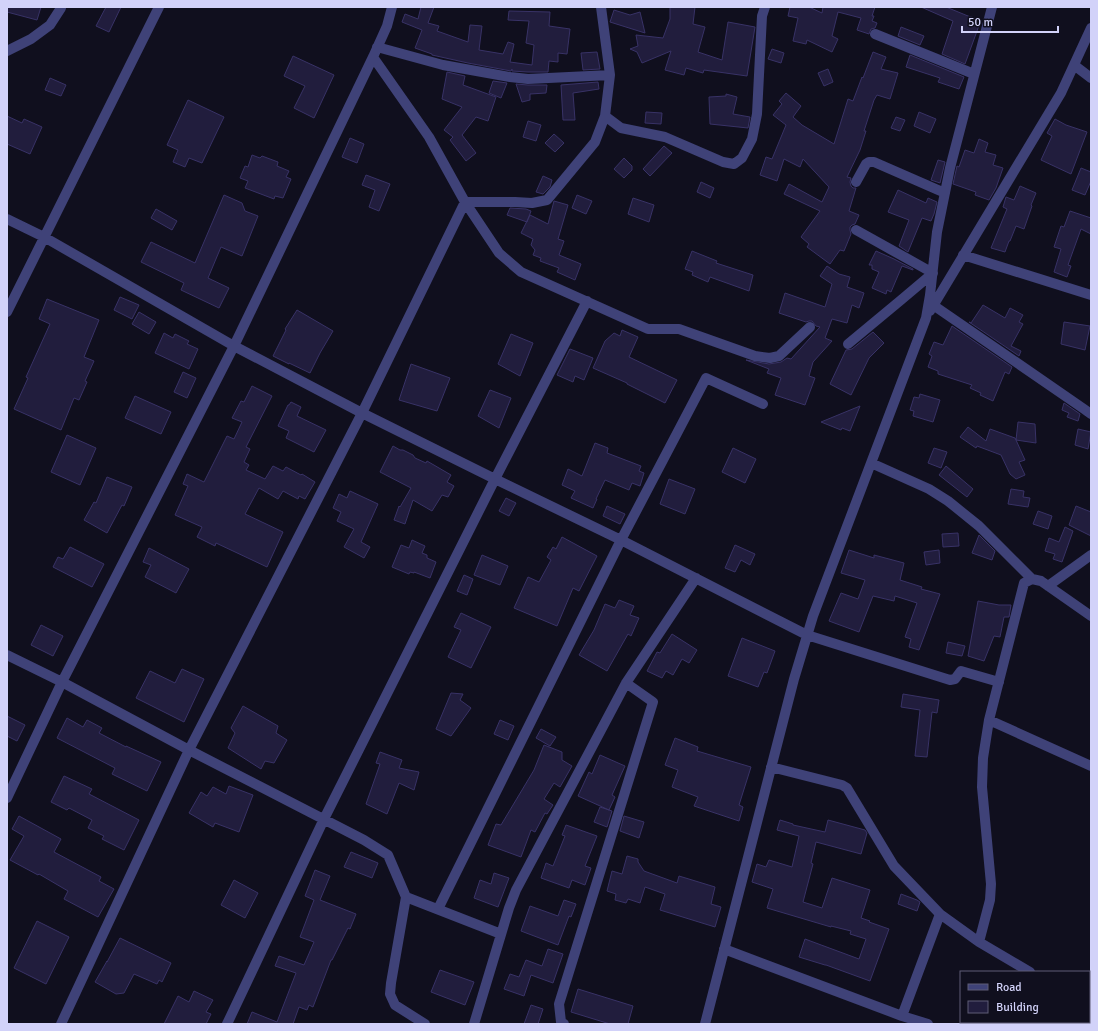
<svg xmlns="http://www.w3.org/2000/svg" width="1098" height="1031" font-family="Signika,sans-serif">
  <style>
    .building { fill: #211d3d; stroke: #383266 }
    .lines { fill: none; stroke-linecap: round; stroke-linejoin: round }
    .minor { stroke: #3f4278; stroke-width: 10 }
  </style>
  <rect width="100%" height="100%" fill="#100f1e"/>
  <path class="building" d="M7,7H41L37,20L7,12Z
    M106,7H121L109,32L96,26Z
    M421,7H434L428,23L439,26L437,31L468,42L470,25L482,26L479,50L503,54L508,42L514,44L510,62L532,65L534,45L526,43L529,21L508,20L509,11L550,12L549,26L570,29L567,54L558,53V62L549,61L548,72H528L512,71V69L511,71L468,63L432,55V54L415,48L422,30L402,22L405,14L418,19Z
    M670,7H695L693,24L705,27L698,52L722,60L728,22L755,27L747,76L704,70L703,73L686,68L684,75L665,70L671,51L642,63L637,52L630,49L638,46L636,35L663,38L670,19Z
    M790,7H809L822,13L823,7H875L872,16H874L872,21L877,23L875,28L871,29L869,34L857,30L861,18L838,12L832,36L838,39L832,52L807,40L806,44L793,41L798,18L788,16Z
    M921,7H946L968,16L981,20L965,64L942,54L953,21Z
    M614,10L630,15L640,12L645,33L610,22Z
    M901,27L924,36L920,45L898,36Z
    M772,49L784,53L781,63L768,59Z
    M597,52L600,69L583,70L581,53Z
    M873,52L886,57L881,69L898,73L890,99L877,95L874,100L864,131H866L860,150L847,177L851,178L850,182L851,186L853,188H856L849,211L859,215L855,224L852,225L850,227V230L851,234L844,251L840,250L830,264L807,247L809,244L801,237L820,211L784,194L789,184L822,202L829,187L803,159L800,167L784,159L777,181L760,175L766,157L772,159L786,125L773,115L782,104L779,101L786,93L801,106L793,117L802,125L834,144L848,99L853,101L862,77L863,78Z
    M910,55L964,77L959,89L938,82L940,78L906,67Z
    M293,56L334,75L314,118L294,108L305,86L284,76Z
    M828,69L833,82L824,86L818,73Z
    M447,72L465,76L463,85L496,97L488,121L476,117L462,135L476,153L466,161L450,140L453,137L444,130L462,107L442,99Z
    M50,78L66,85L61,96L45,90Z
    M493,81L507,83L501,98L489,93Z
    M598,82L599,89L573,93L575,120H563L561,85Z
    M516,84L528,85H547L546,93L530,94V100L522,102Z
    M726,94L737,97L733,114L750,117L748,128L710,124L709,97L726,96Z
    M188,100L224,117L202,163L189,158L185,167L173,162L178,150L167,145Z
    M646,112L662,113L661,124L645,123Z
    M919,112L936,119L930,133L914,126Z
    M7,116L22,123L24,119L42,127L30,154L7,144Z
    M896,117L905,120L900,131L891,128Z
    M1055,119L1066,125L1087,132L1071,174L1041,160L1052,136L1047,133Z
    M528,121L541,125L536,141L523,137Z
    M554,134L564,143L555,152L545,143Z
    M350,138L364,144L357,163L342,157Z
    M979,139L988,143L985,152L996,155L993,165L1003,168L996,188L989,200L975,195L976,192L953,184L957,166L959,167L965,150L974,153Z
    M664,146L672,153L650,176L643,169Z
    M252,155L260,158L262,156L278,162L277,166L289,171L286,177L291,179L283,198L275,196L274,199L245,188L248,181L240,178L245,166L248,167Z
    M624,158L632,166V170L624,178L614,169Z
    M938,160L945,162L940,183L931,180Z
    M1081,168L1091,172V181L1085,195L1072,190Z
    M366,175L390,184L379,211L369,207L375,190L362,185Z
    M543,176L552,180L550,187L543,194L536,192Z
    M701,182L714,188L710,198L697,192Z
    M1020,186L1036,193L1031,205L1032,206L1024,229L1016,226L1010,241H1009L1005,252L991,248L1007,209L1003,207L1006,197L1014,200Z
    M898,190L926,203L928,198L937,202L934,214L931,221L922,218L908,252L899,246L909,220L888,212Z
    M224,195L242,203L245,211L258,216L242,256L221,247L208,278L229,288L219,308L181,290L184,283L141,262L151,242L195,263Z
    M577,195L592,201L586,214L572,208Z
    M633,198L654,205L649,222L628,214Z
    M554,201L568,205L558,239L564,241L559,255L581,264L575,280L557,272L559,268L540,261L541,258L533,255L535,250L531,245L533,239L521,233L530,215L548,224Z
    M510,208L526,209L531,211L527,222L507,215Z
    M156,209L177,221L172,230L151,218Z
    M1070,211L1091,218V234L1081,229L1068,265L1071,266L1067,277L1054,272L1061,249L1054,247L1061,226L1064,227Z
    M692,251L717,261L716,263L753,275L749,291L710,277L708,282L692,275L693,272L685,269Z
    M876,251L894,259L913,269V270L902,266L891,292L887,290L886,294L872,288L879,272L872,269V265H869Z
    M827,266L839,274L850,277L847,287L864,293L859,308L852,305L847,323L832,319L825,338L832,341L813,362L809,376L815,378L805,405L775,395L781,378L767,373L769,369L746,360L769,364L781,362L787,358L791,359L820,327L816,326L812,321H809L806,322L779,313L785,293L825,307L832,284L820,276Z
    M120,297L139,305L132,319L114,310Z
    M47,299L99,320L84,357L94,361L85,381L87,382L79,400L74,398L61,430L14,409L28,378L26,377L50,324L39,319Z
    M983,305L1005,318L1010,308L1023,315L1019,322L1023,324L1011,346L1021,351L1019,356L969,322L971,323Z
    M297,310L333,331L320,353L310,373L289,363V364L273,356L286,330L285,329Z
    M139,312L156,322L149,334L132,324Z
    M1064,322L1090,326L1085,350L1061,344Z
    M952,326L1012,367L1009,374L1005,372L993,401L980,395L981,393L970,388L972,385L938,374V371L928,367L932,356L929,354L934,342L943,345Z
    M622,330L638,337L629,357L677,380L665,403L627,384V383L593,368L605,341L614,333L620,336Z
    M873,332L884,343L869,358L851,395L830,384L846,350L852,349Z
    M164,333L173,338L175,334L189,341L187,344L198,349L189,369L155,353Z
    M511,334L533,343L520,376L498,364Z
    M570,349L593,358L584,380L575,376L573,382L557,375Z
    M411,364L450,378L437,411L399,400Z
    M183,372L196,378L187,398L174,392Z
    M252,386L272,396L246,447L250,449L244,462L249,465L246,470L265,479L273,466L283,471L286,467L301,475L302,474L315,482L305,499L299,496L298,499L283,491L278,499L259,488L245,514L283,532L267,567L216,543L215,546L197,537L202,527L175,515L188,486L183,484L187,474L204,482L227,436L234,439L242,422L232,418L241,401L244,402Z
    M490,390L511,398L499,428L478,416Z
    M920,394L940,400L933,422L913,416L914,411L910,410L914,397L919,398Z
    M135,396L171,412L161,434L125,418Z
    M291,402L301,407L297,416L326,430L314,452L286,438L289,431L278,426L288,405H289Z
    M1064,403L1080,414L1078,421L1067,417L1069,413L1062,410Z
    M860,406L850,431L842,428L841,430L821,422Z
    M1018,422L1035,424L1036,443L1016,440L1025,460L1019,462L1025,475L1016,479L1010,474L1001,455L977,446L976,448L960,437L968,427L986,441L990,429L1015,438L1016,440Z
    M1078,429L1091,432L1088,449L1075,445Z
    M67,435L96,448L80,485L51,472Z
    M595,443L608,448L607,453L641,466L639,471L644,473L640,486L632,483L629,490L605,480L596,499H597L593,508L571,498L575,491L562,485L568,469L582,476Z
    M393,446L400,450H403L413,455L415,458L426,463L427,461L451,475L447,482L454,486L448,497L442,495L432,511L413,500L405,524L394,520L399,506L400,507L411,488L380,472Z
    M733,448L756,459L745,483L722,472Z
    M934,448L947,452L941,468L928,463Z
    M946,466L973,489L967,497L939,475Z
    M107,477L132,487L124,506L122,505L107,533L84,520L94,502L96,503Z
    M669,479L695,489L685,514L660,504Z
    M1011,489L1024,491L1023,497L1030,498L1028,507L1008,504Z
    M350,491L378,504L361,542L370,547L364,558L344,547L354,529L337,521L341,512L333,508L339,494L347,498Z
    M506,498L516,503L509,516L499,511Z
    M607,506L625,514L620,524L603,516Z
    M1076,506L1091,512V536L1069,525Z
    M1038,511L1052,516L1048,529L1033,524Z
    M1065,527L1073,531L1062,562L1053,559L1055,554L1045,551L1049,538L1059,542Z
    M958,533L959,546L943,547L942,534Z
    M979,535L995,551L992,560L972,553Z
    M562,537L597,556L579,591L573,588L557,626L514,608L528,577L539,582L551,560L547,557L553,547L556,549Z
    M412,540L425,546L422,553L427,555V558L436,562L430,578L414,572V573L410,572L409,574L392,567L401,545L409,548Z
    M735,545L755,554L750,565L741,560L735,572L725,568Z
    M70,547L104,564L92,587L53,567L58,557L63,559Z
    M149,548L189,569L176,593L145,577L151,565L143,562Z
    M849,550L874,558V555L904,563L900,580L922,587L921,589L940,594L919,650L909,647L911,639L905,637L917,603L895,596L894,601L873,596L859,632L829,621L841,593L858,599L865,580L841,573Z
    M939,550L940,563L926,565L924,552Z
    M482,555L508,566L500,585L474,575Z
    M464,575L473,579L467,595L457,591Z
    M619,600L634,606L630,615L639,618L631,636L628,634L607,671L579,655L594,630L605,604L615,608Z
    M978,601L999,605H1011L1009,617H1004L1000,637L994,636L984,661L968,656Z
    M461,613L491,627L471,668L448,657L461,630L454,627Z
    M41,625L63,636L53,656L31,645Z
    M672,634L697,650L689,663L682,659L673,675L666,671L662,678L647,671L657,652L660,653Z
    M742,638L775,651L767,673L764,672L758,687L728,676Z
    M948,642L965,646L962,656L946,653Z
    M182,669L204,679L184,722L136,698L150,671L175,683Z
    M451,693L463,694L460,700L471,708L451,736L436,729Z
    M903,694L939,700L937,713L932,712L927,757L915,756L920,710L901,707Z
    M243,706L278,726L276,733L287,740L274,763L265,761L261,769L228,748L235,733L231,728Z
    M7,716L25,725L17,741L7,736Z
    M67,718L83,727L87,720L102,728L99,733L126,747V746L161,762L147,791L112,774L115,768L57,738Z
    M500,720L514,726L508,740L494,734Z
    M541,729L556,737L550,746L536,738Z
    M675,738L698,747L697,751L751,767L739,805L743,807L739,821L694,806L698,797L672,787L678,770L665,765Z
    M544,745L562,752V760L572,766L560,787L554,783L544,799L553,805L547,814L545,813L535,832L531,830L521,857L488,845L496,824L501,825L534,770Z
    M380,752L402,760L399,768L419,772L414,790L399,783L387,814L366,804L380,764L376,763Z
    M600,755L625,766L612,795L615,797L609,810L578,796L589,772L592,774Z
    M64,776L92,789L89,794L139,820L124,850L102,839L104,836L88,828L92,820L69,808L67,810L51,802Z
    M229,786L253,795L239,832L215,823L213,827L189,813L201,792L207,796L213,787L226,794Z
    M600,807L612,811L607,827L594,822Z
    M19,816L61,839L54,852L101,877L99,881L114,889L98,917L64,899L68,891L39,874L38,875L10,860L24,836L12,829Z
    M624,816L644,822L639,838L620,831Z
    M780,820L793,824V825L825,832L828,820L865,830L867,833L861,854L816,842L811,863L813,864L803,902L822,908L832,878L870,890L861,918L870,921L869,922L889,929L870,981L826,965H825L799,957L805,939L859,959L866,939L850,934L851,931L831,926V927L767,908L773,889L752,882L757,864L766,867L769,860L792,867L799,836L777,830Z
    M566,825L597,836L585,866L591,868L585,885L572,880L569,888L541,878L546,863L553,866L565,836L562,835Z
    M351,852L378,863L372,878L344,867Z
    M627,856L638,859V862L644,871L677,883L679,876L715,887L711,904L721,907L715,927L660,910L665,894L645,887L640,903L628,899L626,903L615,900L616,894L607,891L612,871L622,874Z
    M315,870L330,876L320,900L356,914L350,929L348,928L332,960H331L313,1007L309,1005L307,1010L299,1007L293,1024H247L252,1012L277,1022L296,973L275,966L279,956L304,965L314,942L300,937L314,900L305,896Z
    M494,873L509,878L498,907L474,898L480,880L491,884Z
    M234,880L258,893L245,918L221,905Z
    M901,894L917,900L920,902L917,911L898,904Z
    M564,900L576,904L571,917L569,916L558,945L521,931L530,906L558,916Z
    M37,921L69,937L46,984L14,968Z
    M120,938L171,963L162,982L159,980L157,984L134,974L124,993L116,994L95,982L107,961V962Z
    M548,949L563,954L553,983L531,975L524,996L504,989L510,974L519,977L526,960L542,966Z
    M440,970L474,982L465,1005L431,992Z
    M578,989L633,1006L628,1024H610L571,1012Z
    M194,991L213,1000L206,1012L211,1014L206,1024H164L178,996L189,1002Z
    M531,1005L543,1009L538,1024H524Z"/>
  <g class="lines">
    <path class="minor" d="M875,34L974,74
      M377,47L443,65L510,77L528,79L610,75
      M7,51L31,39L50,25L61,8
      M373,57L429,137L465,202L499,253L521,272L648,329H679L755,356L770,358L779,356L810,327
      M1074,65L1091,78
      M605,116L621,128L665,137L723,162L734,164L742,158L752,139L757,114L762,16L765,7
      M856,182L866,164L869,162H874L945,193
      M7,219L44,237L234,346L362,413L495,479L621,540L807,635L950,680L955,679L961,671L999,682
      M963,255L1091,295
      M933,305L1084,409L1091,414
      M930,311L1061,93L1091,28
      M7,312L159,7
      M848,344L901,300L933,273L856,230
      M871,463L929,489L948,501L979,526L1032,579L1041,581L1091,616
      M1048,586L1091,555
      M7,655L62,682L189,750L364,840L388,855L406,897L501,934
      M989,720L1091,766
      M771,767L842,785L847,788L894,866L940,914L979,942L1030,972
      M7,798L62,682L234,346L373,57L387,26L392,7
      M406,897L391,983L390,994L395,1005L425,1024
      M438,909L621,540L706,378L763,404
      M979,942L990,900L991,884L982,787L983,758L989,720L1024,583L1032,579
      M724,949L902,1016L928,1024
      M1089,991L1091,987
      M1089,1007L1091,1008
      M902,1016L940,914
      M61,1024L189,750L362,413L465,202H515L532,203L547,200L595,142L605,116L610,75L601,7
      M227,1024L324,819L495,479L587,301
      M474,1024L509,908L516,890L626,683L696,578
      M564,1024L561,1022L559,1004L653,702L626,683
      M705,1024L794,679L813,616L926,318L930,295L937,232L950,168L992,7
      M1070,1024L1072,1022"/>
  </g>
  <rect width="1098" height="1031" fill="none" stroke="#d2d2f9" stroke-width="16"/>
  <rect x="960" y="971" width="130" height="52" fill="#100f1e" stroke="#5e5d76"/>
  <rect x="968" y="984" width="20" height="6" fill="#3f4278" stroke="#5e5d76"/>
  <text x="996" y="991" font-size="12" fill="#d2d2f9">Road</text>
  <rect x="968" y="1001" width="20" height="12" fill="#211d3d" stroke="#5e5d76"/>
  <text x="996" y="1011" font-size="12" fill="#d2d2f9">Building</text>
  <path d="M962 26v6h96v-6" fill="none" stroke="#d2d2f9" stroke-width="2"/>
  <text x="968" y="26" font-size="12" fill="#d2d2f9" stroke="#100f1e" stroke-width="3" paint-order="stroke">50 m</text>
</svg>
